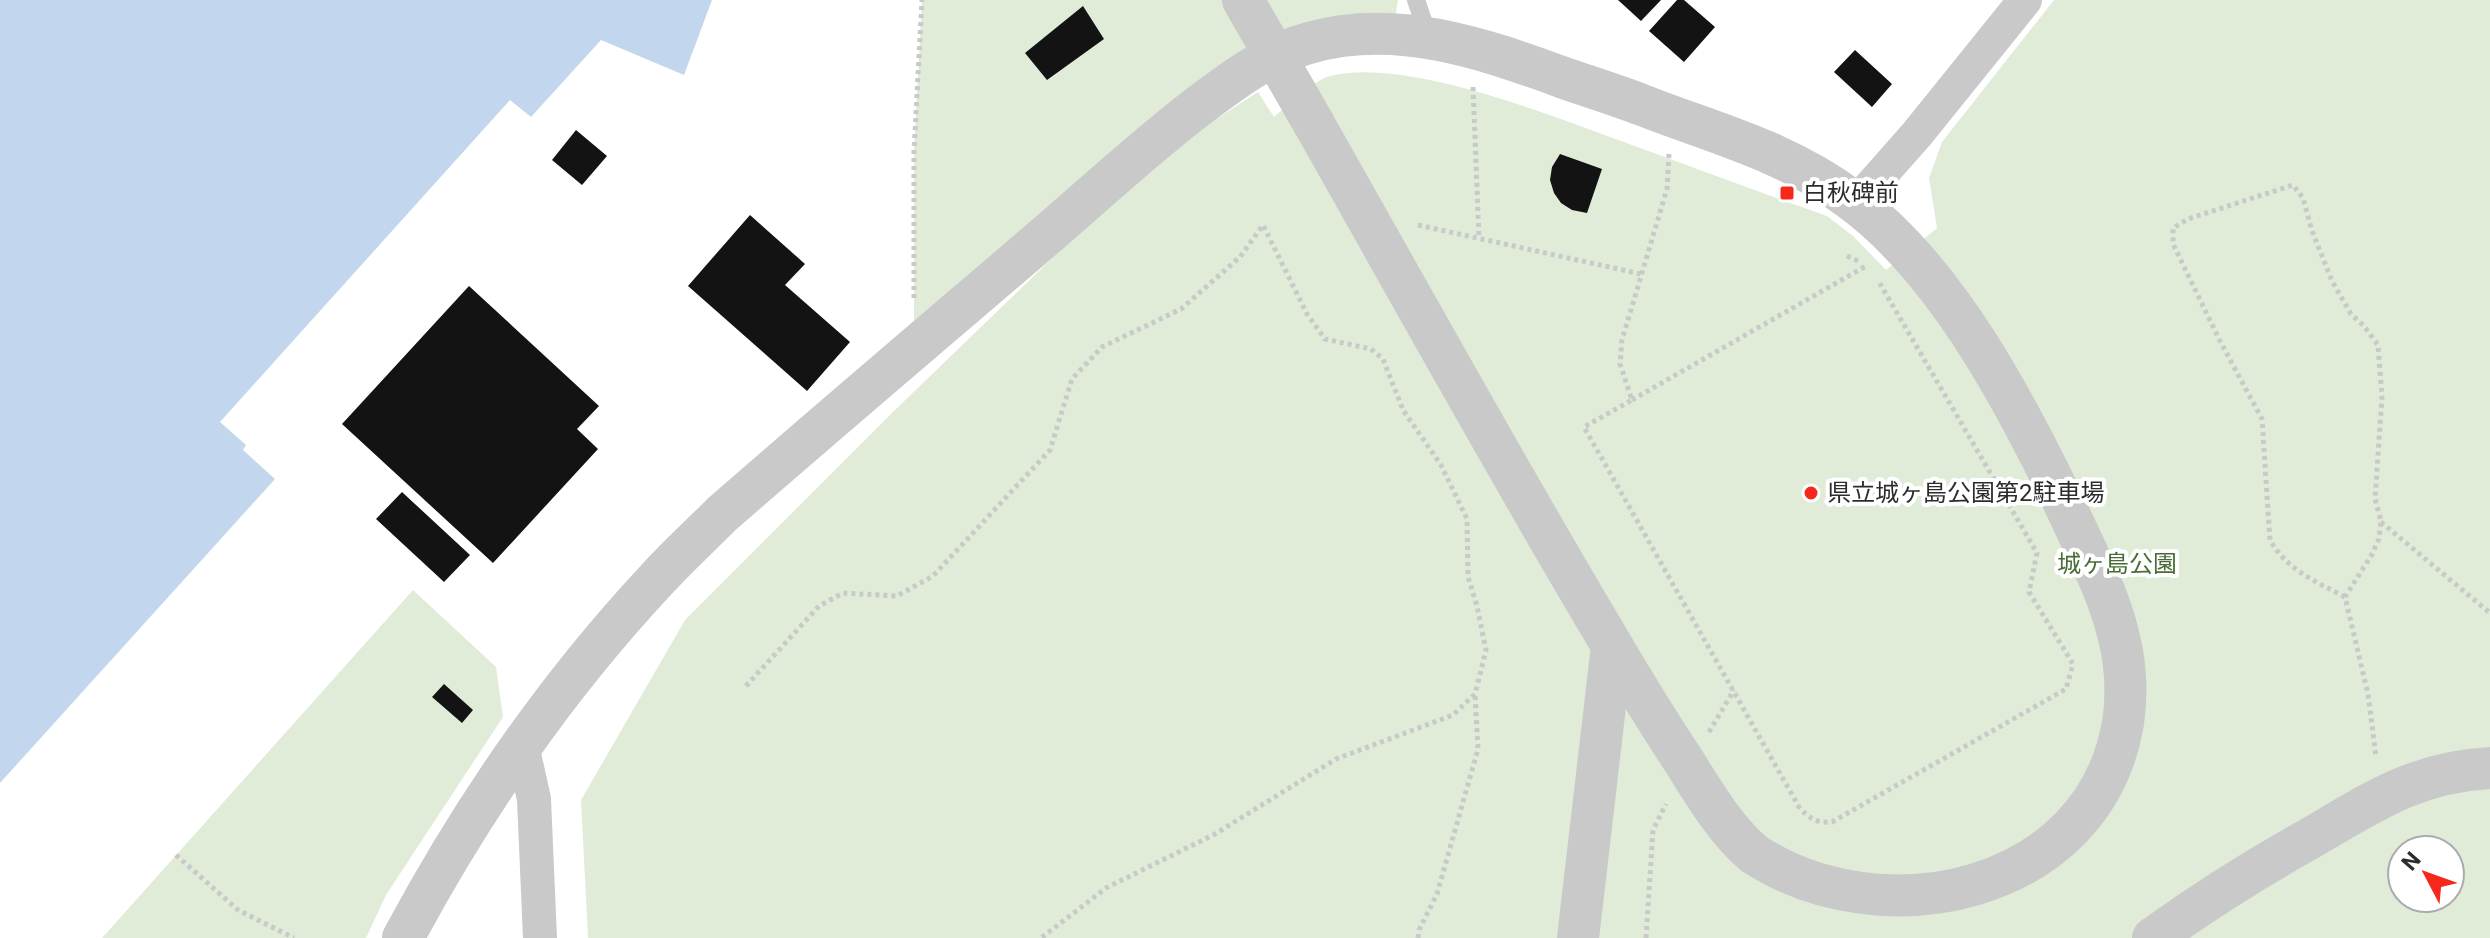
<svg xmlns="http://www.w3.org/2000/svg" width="2490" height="938" font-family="Roboto,'Noto Sans JP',sans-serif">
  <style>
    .green { fill: #e0ecd8; fill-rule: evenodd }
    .water { fill: #c2d7ee }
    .building { fill: #131313 }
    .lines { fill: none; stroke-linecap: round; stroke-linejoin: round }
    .path { stroke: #c9c9c9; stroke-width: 5; stroke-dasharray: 4 4; stroke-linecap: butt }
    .service { stroke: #c9c9c9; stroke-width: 18 }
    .minor { stroke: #c9c9c9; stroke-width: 34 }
    .tertiary { stroke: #c9c9c9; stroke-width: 42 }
    .tertiary-bridge { stroke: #c9c9c9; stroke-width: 42 }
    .poi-dot { fill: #f6271b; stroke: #fff; stroke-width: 3 }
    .labels { text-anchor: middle; stroke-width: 8; stroke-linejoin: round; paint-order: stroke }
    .poi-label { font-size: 24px; fill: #2c2c2c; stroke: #fff; text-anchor: start }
    .park-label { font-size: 24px; fill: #486c36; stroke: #fff }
  </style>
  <rect width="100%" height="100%" fill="#fff"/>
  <path class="green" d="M922,0H1398L1393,33L1316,40L914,347V151Z
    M2054,0H2490V938H588L581,800L685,620L895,410L1100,212L1181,142L1258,92L1274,117C1286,107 1314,81 1327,77C1400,55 1550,115 1621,141C1690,166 1758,192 1827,216L1853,236L1886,270L1937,228L1929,178L1942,142ZM2402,850H2450V898H2402Z
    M413,590L496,667L503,717L386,895L366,938H102Z"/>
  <path class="water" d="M0,0H712L684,75L601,40L531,117L510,100L220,422L246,445L243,450L275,479L0,783Z"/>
  <path class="building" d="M1618,0H1661L1641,21Z
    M1677,0H1684L1715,27L1684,62L1649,31Z
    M1083,6L1104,39L1047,80L1025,53Z
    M1855,50L1892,84L1872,107L1834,72Z
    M576,130L607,156L582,185L552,160Z
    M1560,154L1602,169L1587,213L1572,210L1561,203L1554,193L1550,180L1552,167Z
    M750,215L805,264L785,285L850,342L807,391L688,286Z
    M469,286L599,406L577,429L598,449L493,563L342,424Z
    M402,492L470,555L444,582L376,519Z
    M444,684L473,710L462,723L432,697Z"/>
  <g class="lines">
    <path class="path" d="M1473,87L1479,238
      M1669,154L1667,189L1622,340L1620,364L1632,400L1584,427L1799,807C1810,819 1816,823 1832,822L2066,689L2073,664L2029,592L2037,553L1879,282
      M1418,225L1641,274
      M1847,256L1858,261
      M914,298V151L922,0
      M1632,400L1866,266
      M2381,522L2490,613
      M2345,597C2315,581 2287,570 2270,540L2262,419L2220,341L2173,244V228L2188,219L2293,185L2303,198L2312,231L2332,281L2351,314L2364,326L2378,345L2382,397L2375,499L2381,521L2379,539L2371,556L2345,597L2368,694L2376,757
      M746,686L819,606L843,593L897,596L933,576L1050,450L1072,379L1102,347L1181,309L1240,257L1263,225L1307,314L1325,339L1371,349L1383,359L1403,410L1441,465L1467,519L1468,577L1477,606L1486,650L1475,694L1453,715L1336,759L1215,834L1106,888L1041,938
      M1709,732L1734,690
      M176,855L238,910L294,938
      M1418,938L1419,930L1437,894L1478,749L1475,694
      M1646,938L1653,830L1666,804"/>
    <path class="service" d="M1416,0L1429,38"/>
    <path class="minor" d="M1856,203L1917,134L2025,0
      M522,745L534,799L540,938"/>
    <path class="tertiary" d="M403,938C472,809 557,686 657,579C678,556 701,535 722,514C825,424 930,335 1034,246C1088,200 1139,152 1196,108C1232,81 1265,55 1309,43C1395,18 1483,48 1564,78C1590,87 1616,95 1642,105C1716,134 1784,150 1850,199C1948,270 2021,412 2072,520C2090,559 2111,599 2120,642C2126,667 2127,698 2123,723C2094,894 1883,938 1754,854C1725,829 1705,795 1685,763C1658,722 1632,680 1607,637C1506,468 1411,295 1314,124
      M1578,938L1612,646
      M2153,938C2203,902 2255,869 2309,839C2371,803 2415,772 2490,768"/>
    <path class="tertiary-bridge" d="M1243,0L1314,124"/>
  </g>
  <g class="poi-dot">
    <rect x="1779" y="185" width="16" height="16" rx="4"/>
    <circle cx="1811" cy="493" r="8"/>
  </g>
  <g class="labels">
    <g class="poi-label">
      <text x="1803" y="201">白秋碑前</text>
      <text x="1827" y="501">県立城ヶ島公園第2駐車場</text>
    </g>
    <g class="park-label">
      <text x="2117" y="572">城ヶ島公園</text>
    </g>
  </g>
  <g transform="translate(2426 874) rotate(311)"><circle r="38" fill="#ffffff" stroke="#ababab" stroke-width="2"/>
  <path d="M0-6L14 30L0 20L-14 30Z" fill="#f6271b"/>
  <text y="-12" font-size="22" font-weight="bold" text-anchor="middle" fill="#2c2c2c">N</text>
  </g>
</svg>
